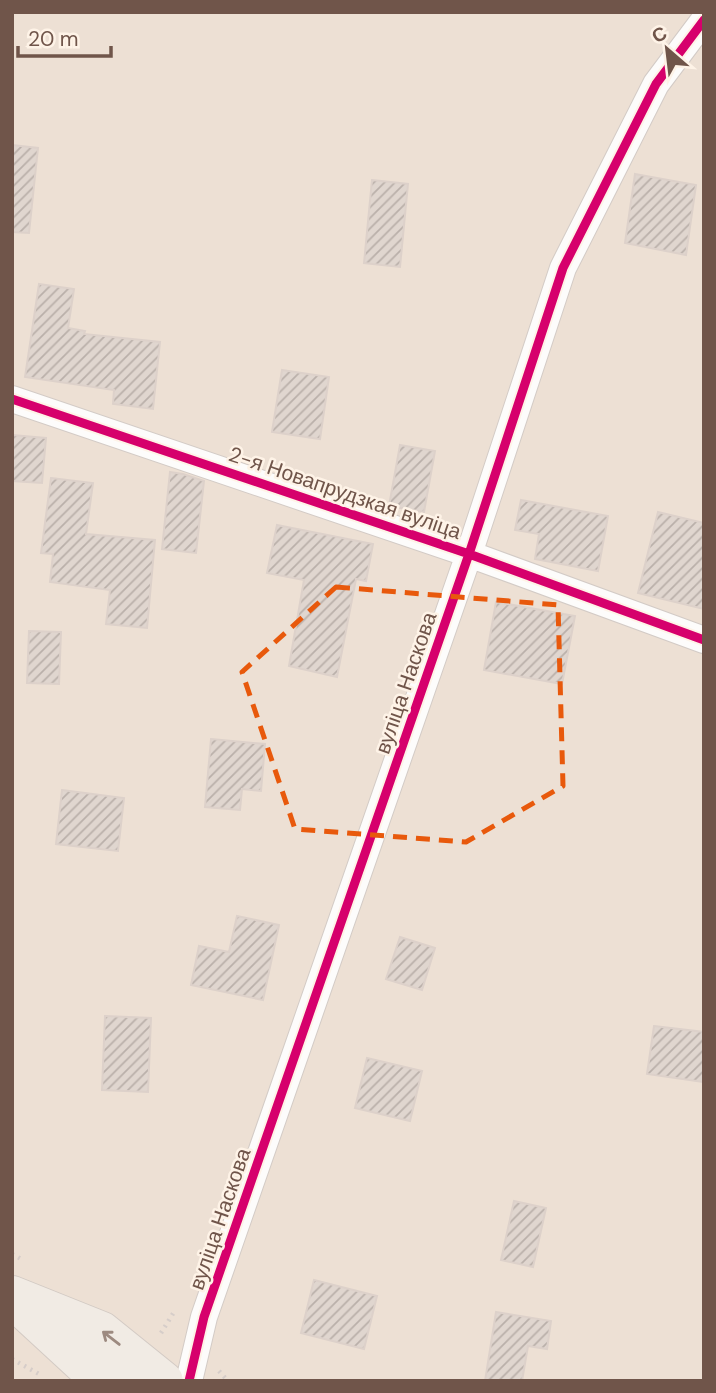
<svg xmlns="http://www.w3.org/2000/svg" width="716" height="1393" font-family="'DM Sans',sans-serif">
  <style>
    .residential { fill: #ede0d4 }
    .building { fill: url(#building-hatch); stroke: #ddd1ca; stroke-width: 2 }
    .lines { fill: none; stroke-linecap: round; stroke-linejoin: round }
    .street-casing { stroke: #d3cbc6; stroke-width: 28 }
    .primary-casing { stroke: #d3cac4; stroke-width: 40 }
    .path { stroke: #d6cdc9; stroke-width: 4.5; stroke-dasharray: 2 5; stroke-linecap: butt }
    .street { stroke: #fdfcfb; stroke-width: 26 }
    .primary { stroke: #f1ebe4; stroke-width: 38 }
    .cycleway-casing { stroke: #fef3e7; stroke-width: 13 }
    .cycleway { stroke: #d6006c; stroke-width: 9 }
    .oneway { stroke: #9d8a80 }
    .marked { fill: none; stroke: #e8590c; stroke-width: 5; stroke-dasharray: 14 9; stroke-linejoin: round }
    .labels { text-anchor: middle; stroke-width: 5; stroke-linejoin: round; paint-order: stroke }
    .street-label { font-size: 21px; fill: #70554a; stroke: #fef3e7 }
  </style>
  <defs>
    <pattern id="building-hatch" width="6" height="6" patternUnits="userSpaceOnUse" patternTransform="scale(1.75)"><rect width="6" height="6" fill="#e0d6cf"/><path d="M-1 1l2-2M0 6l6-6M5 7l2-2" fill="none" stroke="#bab0aa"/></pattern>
  </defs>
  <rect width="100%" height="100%" fill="#f4eee7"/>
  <path class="residential" d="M12,12H704V1381H12Z"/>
  <path class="building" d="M12,145L38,148L29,233L12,232Z
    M635,174L696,185L686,255L625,243Z
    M372,180L408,184L400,267L364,263Z
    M39,284L74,289L68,328L85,331L84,334L160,342L153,409L113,404L114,390L25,377Z
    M282,370L329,377L320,439L272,432Z
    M12,435L46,438L42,483L12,481Z
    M400,445L435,451L424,512L389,506Z
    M170,472L183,474L204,481L196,553L162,549Z
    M51,478L93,483L86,534L155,540L147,628L106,624L110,590L50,582L53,554L41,553Z
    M521,500L608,516L598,571L535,559L539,534L515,530Z
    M658,512L704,523V609L638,593Z
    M277,525L373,544L366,581L356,579L337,677L289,666L304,580L267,573Z
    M496,602L575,616L562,684L484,670Z
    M29,631L61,632L59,684L27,683Z
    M211,739L265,744L261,791L242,789L240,810L205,807Z
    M62,790L124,798L118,851L56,844Z
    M237,916L279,925L263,1000L191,985L199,946L229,952Z
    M400,937L435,948L422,990L386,979Z
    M105,1016L151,1018L148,1092L102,1090Z
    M654,1026L704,1032V1082L647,1074Z
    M367,1058L422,1071L410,1121L355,1108Z
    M514,1201L546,1208L533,1267L501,1260Z
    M314,1280L377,1296L364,1349L301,1333Z
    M496,1312L551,1321L547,1349L528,1346L522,1381H485Z"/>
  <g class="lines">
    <g class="street-casing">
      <path id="street" d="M12,399L469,554L704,640
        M189,1381L204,1317L469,554L563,268L656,84L704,20"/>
    </g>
    <g class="primary-casing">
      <path id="primary" d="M12,1295L102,1331L164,1381
        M22,1308L86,1367L130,1381"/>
    </g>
    <path class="path" d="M12,1254L23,1260
      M161,1333L174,1312
      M12,1359L39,1374
      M219,1371L228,1381"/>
    <use href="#street" class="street"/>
    <use href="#primary" class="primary"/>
    <g class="cycleway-casing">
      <path id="cycleway" d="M12,399L469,554L704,640
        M189,1381L204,1317L469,554L563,268L656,84L704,20"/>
    </g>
    <use href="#cycleway" class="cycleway"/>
  </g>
  <defs><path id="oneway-shaft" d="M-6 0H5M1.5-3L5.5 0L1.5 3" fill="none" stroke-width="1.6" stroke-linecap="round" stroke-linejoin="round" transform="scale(1.75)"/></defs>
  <use class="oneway" href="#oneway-shaft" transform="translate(111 1338) rotate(-142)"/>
  <path class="marked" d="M336,587L558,605L563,786L466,842L295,829L242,672Z"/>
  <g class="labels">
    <g class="street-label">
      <text transform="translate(345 493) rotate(19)" y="7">2-я Новапрудзкая вуліца</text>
      <text transform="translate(406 683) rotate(-71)" y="7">вуліца Наскова</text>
      <text transform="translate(220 1219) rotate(-71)" y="7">вуліца Наскова</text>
    </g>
  </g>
  <rect width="716" height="1393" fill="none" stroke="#70554a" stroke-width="28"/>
  <g transform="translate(667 49) rotate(332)" stroke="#fef3e7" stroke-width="5" paint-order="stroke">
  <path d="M0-5L12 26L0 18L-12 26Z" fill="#70554a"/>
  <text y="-10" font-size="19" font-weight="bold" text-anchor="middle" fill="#70554a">С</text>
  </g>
  <path d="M18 46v10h93v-10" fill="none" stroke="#70554a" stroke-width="3.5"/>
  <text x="28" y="46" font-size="21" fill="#70554a" stroke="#fef3e7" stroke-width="5" paint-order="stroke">20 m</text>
</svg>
